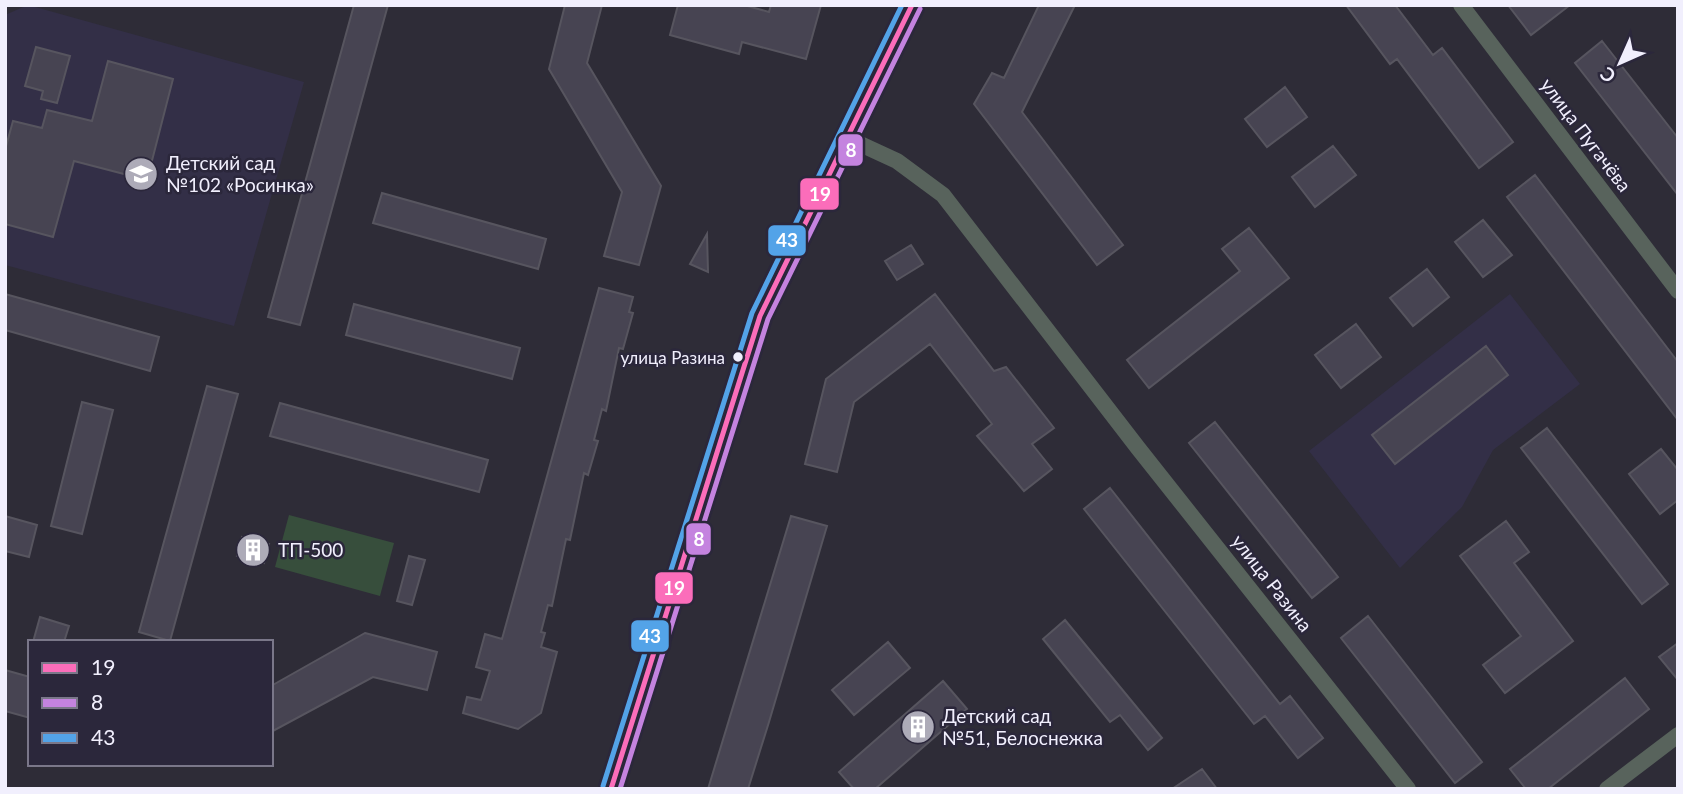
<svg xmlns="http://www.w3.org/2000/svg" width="1683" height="794" font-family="Lato,sans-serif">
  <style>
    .built { fill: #332f47 }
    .green { fill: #374e3c }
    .building { fill: #474452; stroke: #57555f; stroke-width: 2 }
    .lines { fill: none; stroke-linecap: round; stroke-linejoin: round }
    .street { stroke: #58635c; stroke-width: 16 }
    .bus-1-casing { stroke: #2b273b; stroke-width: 10 }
    .bus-2-casing { stroke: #2b273b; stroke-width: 10 }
    .bus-3-casing { stroke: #2b273b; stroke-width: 10 }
    .bus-1 { stroke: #fb6dba; stroke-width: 5 }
    .bus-2 { stroke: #c483df; stroke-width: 5 }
    .bus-3 { stroke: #53a3e8; stroke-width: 5 }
    .bus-dot { fill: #f1effd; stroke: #2b273b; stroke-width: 2.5 }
    .labels { text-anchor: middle; stroke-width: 5; stroke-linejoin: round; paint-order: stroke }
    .bus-label { font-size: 17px; fill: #f1effd; stroke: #2b273b; text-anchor: end }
    .street-label { font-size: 19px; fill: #f1effd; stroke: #2b273b }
    .poi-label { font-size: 19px; fill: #f1effd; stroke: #2b273b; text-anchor: start }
    .line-badge { stroke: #2b273b; stroke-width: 2.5 }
    .badge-label { font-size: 19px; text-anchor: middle; font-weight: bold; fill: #fff }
  </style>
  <rect width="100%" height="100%" fill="#2e2c37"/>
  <path class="built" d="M28,5L304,82L234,326L5,265V15Z
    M1510,294L1580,384L1493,450L1462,507L1400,568L1309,451Z"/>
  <path class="green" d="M289,515L394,543L380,596L275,567Z"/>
  <path class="building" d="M354,5H388L300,325L268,317Z
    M565,5H602L587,63L661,186L639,265L604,256L622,192L549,69Z
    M678,5H744L769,12L771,5H821L806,59L742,42L739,54L670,35Z
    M1039,5H1075L1022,112L1123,245L1097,265L974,104L992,73L1004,78Z
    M1346,5H1395L1433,55L1442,48L1513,142L1479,168L1397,59L1390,64Z
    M1508,5H1570L1531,35Z
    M1602,41L1678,138V195L1575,63Z
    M36,47L70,56L57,103L41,99L43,91L25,86Z
    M108,61L173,79L147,180L74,161L53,237L5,224V150L13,121L42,128L47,110L92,121Z
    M1285,87L1307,117L1267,147L1245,119Z
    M1333,146L1356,175L1315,207L1292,177Z
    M1535,175L1678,362V420L1507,197Z
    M382,193L546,239L538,269L373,223Z
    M1483,220L1512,255L1483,277L1455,242Z
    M1249,228L1289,278L1149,388L1127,360L1240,271L1222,249Z
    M707,234L708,272L690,264Z
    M911,245L923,264L897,280L885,261Z
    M1427,269L1449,297L1413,326L1390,298Z
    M599,288L633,297L629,312L633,313L623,349L619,348L606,411L602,409L594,440L598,441L588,475L584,473L570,540L566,539L552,606L548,605L541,632L545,633L541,647L557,652L541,713L518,729L463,713L467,697L481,700L490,671L476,667L485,634L502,639Z
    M5,294L159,337L150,371L5,330Z
    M935,294L994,371L1006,367L1054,428L1032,444L1052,469L1024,491L977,436L992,424L930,344L854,402L837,472L805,464L826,379Z
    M354,304L520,348L512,379L346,335Z
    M1356,324L1381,357L1341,388L1315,355Z
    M1486,346L1508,375L1395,464L1372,435Z
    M207,386L238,394L170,641L139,632Z
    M82,402L113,410L82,534L51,526Z
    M280,403L488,460L479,492L270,436Z
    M1215,422L1338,577L1312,598L1189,443Z
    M1547,428L1668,584L1642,604L1521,448Z
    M1661,449L1678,470V500L1660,514L1629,474Z
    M1110,488L1280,704L1290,696L1323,738L1298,758L1265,716L1254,724L1084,509Z
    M5,516L37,525L29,557L5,551Z
    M791,516L827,526L769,722L748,789H708Z
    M1506,521L1529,552L1514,563L1573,641L1505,693L1483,665L1521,636L1460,556Z
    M242,537L269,544L264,563L237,556Z
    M409,556L425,560L412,605L397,601Z
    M1368,616L1482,762L1455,783L1341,638Z
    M40,617L69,626L64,642H33Z
    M1065,620L1162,738L1148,750L1120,715L1110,722L1043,639Z
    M365,633L437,652L427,690L373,677L271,732V686Z
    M888,642L910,668L854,715L832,690Z
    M1678,643V680L1659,657Z
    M5,670L30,677V718L5,711Z
    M1625,678L1649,709L1548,789H1526L1510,769Z
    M943,681L967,709L875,789H854L839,772Z
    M1202,769L1217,789H1172Z"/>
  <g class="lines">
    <path class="street" d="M1461,5L1678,291
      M845,137L897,161L943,195L1138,448L1408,789
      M611,789L760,316L845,137L912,5
      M1607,789L1678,735"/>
    <g class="bus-1-casing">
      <path id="bus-1" d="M611,789L760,316L912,5"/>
    </g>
    <g class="bus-2-casing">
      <path id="bus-2" d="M620,789L768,319L920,9"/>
    </g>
    <g class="bus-3-casing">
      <path id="bus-3" d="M603,786L752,313L902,5"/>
    </g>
    <use href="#bus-1" class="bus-1"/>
    <use href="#bus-2" class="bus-2"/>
    <use href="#bus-3" class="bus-3"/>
  </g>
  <defs>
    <g id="school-disc" transform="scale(1.75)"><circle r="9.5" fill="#adabb8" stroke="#2b273b"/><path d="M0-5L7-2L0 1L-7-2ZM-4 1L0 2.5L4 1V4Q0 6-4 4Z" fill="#fff"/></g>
    <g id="building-disc" transform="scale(1.75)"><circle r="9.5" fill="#adabb8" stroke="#2b273b"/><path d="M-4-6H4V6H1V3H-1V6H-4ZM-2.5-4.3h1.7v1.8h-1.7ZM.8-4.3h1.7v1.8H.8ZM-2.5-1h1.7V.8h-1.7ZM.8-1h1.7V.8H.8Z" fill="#fff"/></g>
  </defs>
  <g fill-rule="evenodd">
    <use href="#school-disc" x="141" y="174"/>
    <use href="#building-disc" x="253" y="550"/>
    <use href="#building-disc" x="918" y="727"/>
  </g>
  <circle class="bus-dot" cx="738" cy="357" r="6"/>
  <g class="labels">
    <g class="bus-label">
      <text x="725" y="364">улица Разина</text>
    </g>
    <g class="street-label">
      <text transform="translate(1586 135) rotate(53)" y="7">улица Пугачёва</text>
      <text transform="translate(1272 583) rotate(52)" y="7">улица Разина</text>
    </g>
    <g class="poi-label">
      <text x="166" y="170">Детский сад<tspan x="166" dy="22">№102 «Росинка»</tspan></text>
      <text x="278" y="557">ТП-500</text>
      <text x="942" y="723">Детский сад<tspan x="942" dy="22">№51, Белоснежка</tspan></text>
    </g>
  </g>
  <g class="line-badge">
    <rect x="837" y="133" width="27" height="34" rx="7" fill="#c483df"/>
    <rect x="799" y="177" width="41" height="34" rx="7" fill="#fb6dba"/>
    <rect x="767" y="224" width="40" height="33" rx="7" fill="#53a3e8"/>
    <rect x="685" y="522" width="27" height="34" rx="7" fill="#c483df"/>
    <rect x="654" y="571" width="40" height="34" rx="7" fill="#fb6dba"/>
    <rect x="630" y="619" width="40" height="34" rx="7" fill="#53a3e8"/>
  </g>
  <g class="badge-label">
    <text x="851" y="157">8</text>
    <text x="820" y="201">19</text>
    <text x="787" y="247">43</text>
    <text x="699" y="546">8</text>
    <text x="674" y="595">19</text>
    <text x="650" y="643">43</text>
  </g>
  <rect width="1683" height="794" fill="none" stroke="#f1effd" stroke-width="14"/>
  <rect x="28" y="640" width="245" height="126" fill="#2b273b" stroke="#7a7789" stroke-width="2"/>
  <rect x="42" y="663" width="35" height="10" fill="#fb6dba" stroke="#7a7789" stroke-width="2"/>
  <text x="91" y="675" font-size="21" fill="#f1effd">19</text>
  <rect x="42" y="698" width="35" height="10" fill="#c483df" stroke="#7a7789" stroke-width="2"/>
  <text x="91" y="710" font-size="21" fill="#f1effd">8</text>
  <rect x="42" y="733" width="35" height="10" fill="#53a3e8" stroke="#7a7789" stroke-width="2"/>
  <text x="91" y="745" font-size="21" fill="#f1effd">43</text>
  <g transform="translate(1620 63) rotate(225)" stroke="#2b273b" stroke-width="5" paint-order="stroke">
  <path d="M0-5L12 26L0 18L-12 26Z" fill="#f1effd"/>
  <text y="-10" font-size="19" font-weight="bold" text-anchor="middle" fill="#f1effd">С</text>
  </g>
</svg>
